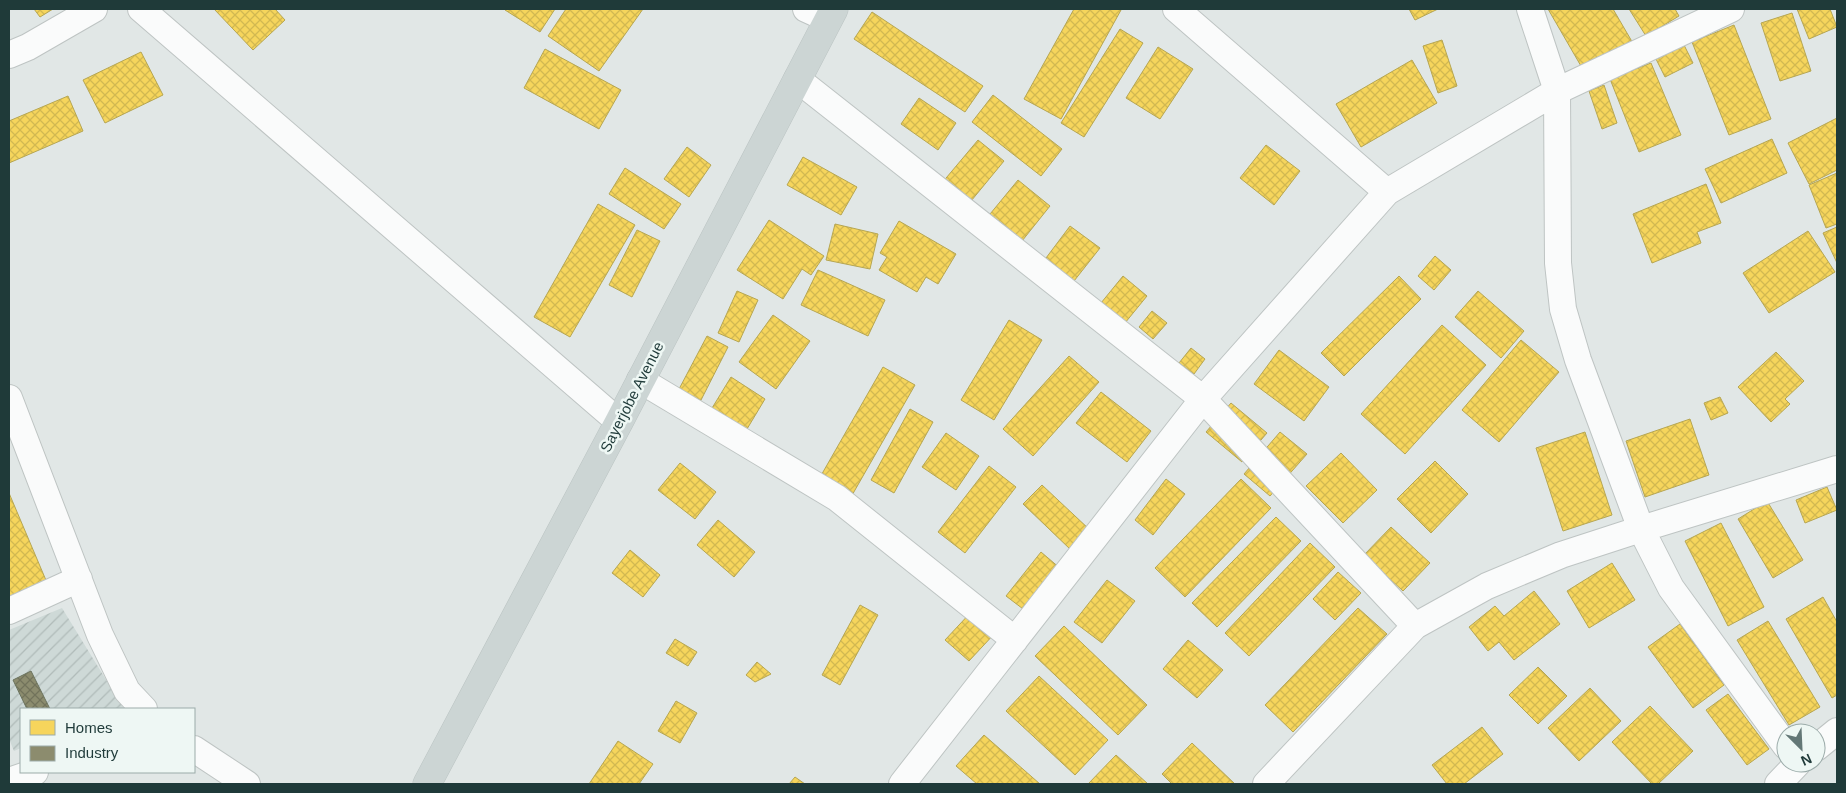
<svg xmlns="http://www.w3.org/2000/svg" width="1846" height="793" font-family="Arial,sans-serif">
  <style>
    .industrial { fill: url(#industrial-furrows) }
    .homes { fill: url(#homes-cross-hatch); stroke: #b6a652 }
    .industry { fill: url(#industry-cross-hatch); stroke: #6b735e }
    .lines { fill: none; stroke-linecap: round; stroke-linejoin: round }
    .street-casing { stroke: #bec4c3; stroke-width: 28 }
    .primary-casing { stroke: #bbc4c3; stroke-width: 29 }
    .street { stroke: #fafbfb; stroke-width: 26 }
    .primary { stroke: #ccd5d4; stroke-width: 28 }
    .labels { text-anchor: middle; stroke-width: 5; stroke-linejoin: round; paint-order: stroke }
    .street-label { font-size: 15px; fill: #1f3a39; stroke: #eef7f4 }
  </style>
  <defs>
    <pattern id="industrial-furrows" width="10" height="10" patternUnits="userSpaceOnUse" patternTransform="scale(1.25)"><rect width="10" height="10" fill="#ced9d7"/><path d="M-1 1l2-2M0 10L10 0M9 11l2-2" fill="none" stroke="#b0bbb9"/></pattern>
    <pattern id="homes-cross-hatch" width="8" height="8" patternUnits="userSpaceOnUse" patternTransform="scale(1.25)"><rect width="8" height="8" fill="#f6d55c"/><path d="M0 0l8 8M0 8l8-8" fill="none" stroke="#d2b851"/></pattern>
    <pattern id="industry-cross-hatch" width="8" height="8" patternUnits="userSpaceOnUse" patternTransform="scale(1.25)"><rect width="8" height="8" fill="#8c8c6e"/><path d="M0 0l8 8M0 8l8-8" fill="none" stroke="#72735b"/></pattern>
  </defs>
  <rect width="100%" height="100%" fill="#e1e7e6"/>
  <path class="industrial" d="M62,608L124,709H21V748L14,751L9,739V630Z"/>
  <path class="homes" d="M34,9H53L40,17Z
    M214,9H275L285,20L253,50Z
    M506,9H555L540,32L505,10Z
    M566,9H643L599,71L548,36Z
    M1074,9H1118L1121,10L1061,119L1024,99Z
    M1409,9H1438L1415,20Z
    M1548,9H1613L1634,45L1585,73Z
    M1629,9H1675L1679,16L1646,36Z
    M1797,9H1830L1837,27L1809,39Z
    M872,12L983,86L965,112L854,39Z
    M1792,13L1811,71L1780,81L1761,23Z
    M1734,25L1771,119L1729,135L1692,42Z
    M1120,29L1143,43L1084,137L1061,123Z
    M1442,40L1457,86L1438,93L1423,46Z
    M1684,45L1693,63L1665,77L1656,59Z
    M1158,47L1193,69L1160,119L1126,98Z
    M545,49L621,90L599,129L524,88Z
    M141,52L163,95L105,123L83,80Z
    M1412,60L1437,103L1361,147L1336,104Z
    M1651,63L1681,135L1639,152L1610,79Z
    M1604,85L1617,123L1602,129L1589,91Z
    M993,95L1062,149L1041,176L972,122Z
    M68,96L83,131L9,163V121Z
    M919,98L956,123L938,150L901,124Z
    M1837,118V170L1809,184L1788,143Z
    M1772,139L1787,173L1721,203L1705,169Z
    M978,140L1004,161L962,212L936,190Z
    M1266,145L1300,171L1274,205L1240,178Z
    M687,147L711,165L689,197L664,179Z
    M803,157L857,187L841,215L787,185Z
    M625,168L681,204L664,229L609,194Z
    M1837,173V224L1826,228L1809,185Z
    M1018,180L1050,206L1014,251L981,225Z
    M1706,184L1721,223L1697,232L1701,243L1652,263L1633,214Z
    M598,204L635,225L570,337L534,317Z
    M769,220L824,256L811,275L802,269L783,299L737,270Z
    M899,221L956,254L938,284L926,277L917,292L879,270L887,257L880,253Z
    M835,224L878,234L870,269L826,260Z
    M1070,226L1100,248L1063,295L1034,274Z
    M1837,227V263L1823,233Z
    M637,230L660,241L632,297L609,285Z
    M1808,231L1835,272L1769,313L1743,273Z
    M1435,256L1451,270L1434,290L1418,276Z
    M818,270L885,300L868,336L801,305Z
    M1123,276L1147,296L1116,334L1092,314Z
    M1399,276L1421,299L1344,376L1321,353Z
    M737,291L758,300L739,342L718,333Z
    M1478,291L1524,331L1501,358L1455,317Z
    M1152,311L1167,323L1153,339L1139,327Z
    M773,315L810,341L776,389L739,362Z
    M1009,320L1042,340L994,420L961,400Z
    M1442,325L1486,365L1405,454L1361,414Z
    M707,336L728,347L700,402L678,391Z
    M1521,340L1559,372L1499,442L1462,410Z
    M1191,348L1205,359L1194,374L1179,363Z
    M1279,350L1329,387L1304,421L1254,384Z
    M1776,352L1804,381L1785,399L1790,404L1771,422L1738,387Z
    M1069,356L1099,382L1033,456L1003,429Z
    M883,367L915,385L851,497L819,479Z
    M731,377L765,399L744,434L709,413Z
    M1101,392L1151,431L1127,462L1076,423Z
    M1720,397L1728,413L1711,420L1704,403Z
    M1231,403L1267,433L1242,462L1206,432Z
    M910,409L933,422L894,493L871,480Z
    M1690,419L1709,475L1645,497L1626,441Z
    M1280,432L1307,454L1270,496L1244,474Z
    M1585,432L1612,515L1563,531L1536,448Z
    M946,433L979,456L956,490L922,467Z
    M1341,453L1377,490L1343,523L1306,486Z
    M1435,461L1468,494L1431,533L1397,499Z
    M680,463L716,492L695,519L658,490Z
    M989,466L1016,487L965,553L938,532Z
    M1166,479L1185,494L1153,535L1135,520Z
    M1241,479L1271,508L1185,597L1155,568Z
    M1042,485L1090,530L1071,550L1023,504Z
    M1827,487L1837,510L1805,523L1796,500Z
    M9,493L48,585L9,602Z
    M1767,501L1803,560L1773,578L1738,519Z
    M1276,517L1301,541L1217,627L1192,603Z
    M718,520L755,552L734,577L697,545Z
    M1721,523L1764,607L1728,626L1685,541Z
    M1391,527L1430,563L1403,591L1364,555Z
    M1310,543L1335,567L1249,656L1225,633Z
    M630,550L660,575L643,597L612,573Z
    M1041,552L1061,569L1027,612L1006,596Z
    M1612,563L1635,600L1589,628L1567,591Z
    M1338,572L1361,593L1335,620L1313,599Z
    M1107,580L1135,601L1102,643L1074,622Z
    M1534,591L1560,624L1514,660L1499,642L1488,651L1469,627L1495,606L1504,616Z
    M1823,597L1837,622V695L1832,698L1786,619Z
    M860,605L878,615L840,685L822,675Z
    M1358,608L1387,634L1293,732L1265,705Z
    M973,610L996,632L969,661L945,640Z
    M1768,621L1820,707L1789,725L1737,640Z
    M1680,624L1724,685L1693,708L1648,647Z
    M1064,626L1147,705L1118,735L1035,656Z
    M675,639L697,652L688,666L666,653Z
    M1188,640L1223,670L1197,698L1163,669Z
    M757,662L771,674L755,682L746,675Z
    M1538,667L1567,696L1538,724L1509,695Z
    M1039,676L1108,740L1075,775L1006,711Z
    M1590,688L1621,721L1579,761L1548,728Z
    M1728,694L1769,749L1747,765L1706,710Z
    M676,701L697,713L680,743L658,731Z
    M1650,706L1693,751L1658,784H1652L1612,742Z
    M1482,727L1503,754L1464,784H1447L1432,765Z
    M984,735L1040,784H977L956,766Z
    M618,741L653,764L639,784H589Z
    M1192,743L1235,784H1172L1162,774Z
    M1116,755L1148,784H1088Z
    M795,777L805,784H789Z"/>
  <path class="industry" d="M31,671L50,709H27L13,680Z"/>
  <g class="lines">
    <g class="street-casing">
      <path id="street" d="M141,9L619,422
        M806,9L828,19
        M1176,9L1387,192
        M1530,9L1557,91L1558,263L1563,309L1578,360L1641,529L1671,588L1786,746
        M9,55L28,47L94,9
        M797,79L1203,399L1415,626
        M640,380L837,498L1015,640
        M9,398L100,635L127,691L144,709
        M9,611L79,579
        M1816,748L1837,731
        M194,749L247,784
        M9,781L35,772
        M902,784L1203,399L1387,192L1557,91L1731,9
        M1266,784L1415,626L1487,586L1561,555L1641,529L1837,469
        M1778,784L1798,763"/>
    </g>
    <g class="primary-casing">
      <path id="primary" d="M427,784L619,422L834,9"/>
    </g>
    <use href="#street" class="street"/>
    <use href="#primary" class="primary"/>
  </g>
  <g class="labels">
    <g class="street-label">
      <text transform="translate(632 397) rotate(-63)" y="5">Sayerjobe Avenue</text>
    </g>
  </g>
  <rect width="1846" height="793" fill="none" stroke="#1f3a39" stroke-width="20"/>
  <rect x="20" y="708" width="175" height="65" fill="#eef7f4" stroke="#9baba9"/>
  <rect x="30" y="720" width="25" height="15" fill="#f6d55c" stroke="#9baba9"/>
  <text x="65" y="733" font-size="15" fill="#1f3a39">Homes</text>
  <rect x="30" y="746" width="25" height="15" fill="#8c8c6e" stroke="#9baba9"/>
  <text x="65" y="758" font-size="15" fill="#1f3a39">Industry</text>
  <g transform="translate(1801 748) rotate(156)"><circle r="24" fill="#eef7f4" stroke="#9baba9"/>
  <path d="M0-4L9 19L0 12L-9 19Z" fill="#637776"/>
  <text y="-8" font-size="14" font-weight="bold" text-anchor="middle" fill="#1f3a39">N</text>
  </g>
</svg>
